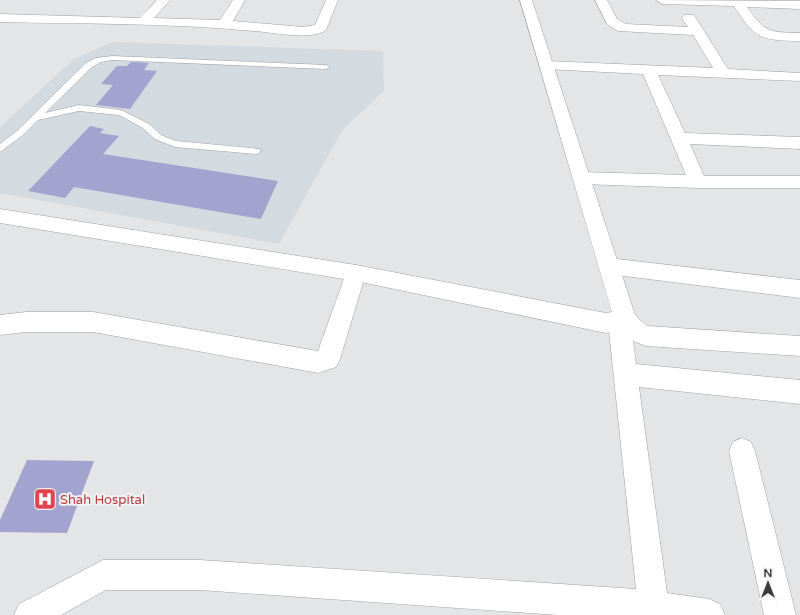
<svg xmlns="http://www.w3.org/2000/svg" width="800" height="615" font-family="'Varela Round',sans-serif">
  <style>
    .built { fill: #d3dae0 }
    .building { fill: #a2a4cf }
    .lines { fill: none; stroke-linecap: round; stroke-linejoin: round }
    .service-casing { stroke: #9e9fa0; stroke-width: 1 }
    .minor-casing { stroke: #9e9fa0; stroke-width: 1 }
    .tertiary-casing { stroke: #9e9fa0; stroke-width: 1 }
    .service { fill: #fff; fill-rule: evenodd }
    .minor { fill: #fff; fill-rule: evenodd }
    .tertiary { fill: #fff; fill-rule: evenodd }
    .labels { text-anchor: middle; stroke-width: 4; stroke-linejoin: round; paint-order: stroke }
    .near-health-label { font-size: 13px; fill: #be3a42; stroke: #f1f2f3; text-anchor: start }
  </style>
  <rect width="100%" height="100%" fill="#e4e5e6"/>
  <path class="built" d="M112,42L383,51L384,91L343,129L279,244L0,193V127L74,59Z"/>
  <path class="building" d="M131,62L149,63L144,70L157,71L130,109L96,105L113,85L101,84L117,66H127Z
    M90,126L104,129L100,133L119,136L103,154L278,181L261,219L74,187L65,198L28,191Z
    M27,460L94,461L67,533L0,532V520Z"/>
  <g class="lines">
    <g class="service-casing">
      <path id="service" d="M112,56L326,65L330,67L326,69L112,60L101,62L92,67L45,113L79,105L121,110L149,124L161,135L176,141L260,149V153L257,154L175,147L155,139L143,128L119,115L79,111L38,120L23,135L0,152V144L17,131L86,63L96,58Z"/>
    </g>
    <g class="minor-casing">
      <path id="minor" d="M157,0H170L154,18L220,20L233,0H245L233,21L303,27L315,25L326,0H338L326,30C312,41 272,32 254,31C170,23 85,24 0,22V14L140,18Z
        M595,0H607L617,19L626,24L688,27L682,18L684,15H694L728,69L800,73V81L658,75L685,133L800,137V149L690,144L704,176H800V188H698L581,184L575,182L572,178L575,174L581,172L686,175L643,74L546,69L541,68L539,65L541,62L546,61L713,68L693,35L618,31L607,24Z
        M656,0L800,1V9L747,7C765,33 769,32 800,33V41C760,40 756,40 734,6L662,4Z
        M608,258L800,280V298L608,274L601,272L598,266L601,260Z
        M356,265L363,267L366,273L340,359L336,367L318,373L93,332H26L0,335V315L26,312H93L318,351L346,273L349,267Z
        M624,305C635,310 637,321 648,326L800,336V356L646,346L633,341L636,364L800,380V404L639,387L667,593L709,599L720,604L725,615H558L200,590H106L61,615H14L19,604L103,560H200L636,589L608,321L616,308Z
        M742,438L751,442L755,451L796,615H764L729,451L733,442Z"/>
    </g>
    <g class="tertiary-casing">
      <path id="tertiary" d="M520,0H532L635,315L627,328L606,333L356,281L0,223V209L356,265L606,313L612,312Z"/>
    </g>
    <use href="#service" class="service"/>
    <use href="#minor" class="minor"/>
    <use href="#tertiary" class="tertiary"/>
  </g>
  <defs>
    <g id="hospital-square" transform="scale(1.15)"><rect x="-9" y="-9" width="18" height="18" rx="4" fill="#e0444e" stroke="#f1f2f3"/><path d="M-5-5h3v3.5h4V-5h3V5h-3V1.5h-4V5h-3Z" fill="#fff"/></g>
  </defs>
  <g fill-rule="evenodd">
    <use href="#hospital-square" x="45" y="499"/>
  </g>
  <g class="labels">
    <g class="near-health-label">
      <text x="60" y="504">Shah Hospital</text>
    </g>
  </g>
  <g transform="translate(768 583)" stroke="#f1f2f3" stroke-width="3" paint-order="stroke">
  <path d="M0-3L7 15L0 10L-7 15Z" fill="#3c3c3d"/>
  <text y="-6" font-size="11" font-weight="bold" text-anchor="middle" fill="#3c3c3d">N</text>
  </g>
</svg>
